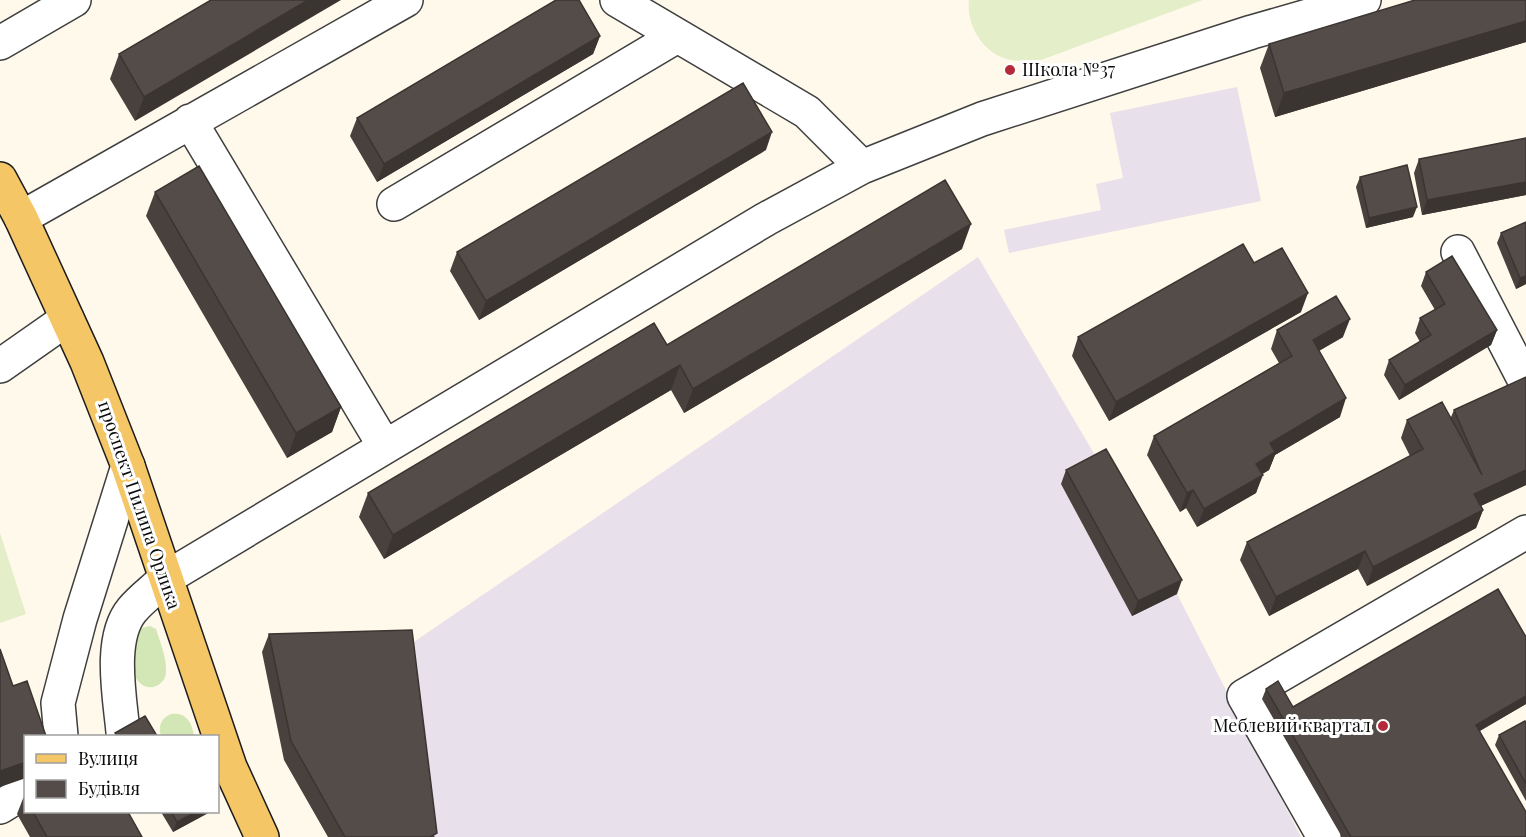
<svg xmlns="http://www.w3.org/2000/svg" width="1526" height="837" font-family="'Playfair Display',serif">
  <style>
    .industrial { fill: #e8e0ea }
    .green { fill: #d3e7b6 }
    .pitch { fill: #e4eec8 }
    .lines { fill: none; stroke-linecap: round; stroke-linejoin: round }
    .minor-casing { stroke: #3f3f3f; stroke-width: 36 }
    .major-casing { stroke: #1d1d1d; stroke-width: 36 }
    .minor { stroke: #fff; stroke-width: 33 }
    .major { stroke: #f4c665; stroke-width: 33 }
    .wall { fill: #48413e }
    .shaded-wall { fill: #3b3532 }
    .building { fill: #544c48; stroke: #3b3532; stroke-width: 1.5 }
    .poi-dot { fill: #b6293b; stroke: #fff; stroke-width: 2 }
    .labels { text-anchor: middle; stroke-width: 6; stroke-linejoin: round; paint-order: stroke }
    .poi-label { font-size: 18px; fill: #0c0c0c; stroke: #fff; text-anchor: start }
    .street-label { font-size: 18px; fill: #0c0c0c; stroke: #fff }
  </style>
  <rect width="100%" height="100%" fill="#fef9eb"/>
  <path class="industrial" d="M1237,87L1261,201L1009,253L1004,230L1101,210L1096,184L1123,178L1110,113Z
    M978,257L1177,594L1301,837H428L405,648Z"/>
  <path class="green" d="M150,626L156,629C160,642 167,658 166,672C166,684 151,692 141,684C136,680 133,673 130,668L137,629Z
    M171,714C187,712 192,723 194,736H161C158,726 161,718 171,714Z"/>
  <path class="pitch" d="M969,0H1203L1041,60C1029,61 1019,62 1007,59C983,53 966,25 969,0Z
    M0,533L26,614L0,623Z"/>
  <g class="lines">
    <g class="minor-casing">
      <path id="minor" d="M617,0L807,112L862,167
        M0,43L74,0
        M190,121L385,447
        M394,204L677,36
        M21,218L406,0
        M1458,252L1526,383
        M0,366L67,319
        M123,732C120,698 108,639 132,610C141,599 155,589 166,578L766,219L862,167L982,119L1252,32L1364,0
        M61,736L58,703L80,619L128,466
        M0,807L26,791
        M1324,837L1244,696L1526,532"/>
    </g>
    <g class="major-casing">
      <path id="major" d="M0,179L21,218L87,362L128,466L230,767L262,837"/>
    </g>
    <use href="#minor" class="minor"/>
    <use href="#major" class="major"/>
  </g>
  <path class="wall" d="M211,0L135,121L110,79L119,54Z
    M1526,0V42L1275,117L1260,68L1269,44Z
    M600,36L593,54L377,182L350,136L357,118Z
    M1526,138V195L1422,215L1414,173L1419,159Z
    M766,150L479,320L450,271L457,252Z
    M1360,177L1413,217L1366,228L1356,187Z
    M155,192L341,407L332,432L287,458L146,216Z
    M1501,233L1526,284L1516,289L1497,243Z
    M962,249L684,413L671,390L384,559L359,517L368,493L667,345Z
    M1254,263L1301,312L1109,421L1072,356L1078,337Z
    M1426,272L1497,330L1491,345L1399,400L1384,375L1389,360L1420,342L1415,333L1420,318L1435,310L1421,286Z
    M1277,330L1343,337L1319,351L1340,417L1275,455L1269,470L1262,474L1256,493L1197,527L1186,508L1180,512L1147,455L1154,436L1279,363L1271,349Z
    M1526,377V485L1481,506L1483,510L1476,528L1367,586L1358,569L1269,616L1240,560L1247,542L1410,456L1401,438L1407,420L1451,417L1454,410Z
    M1066,470L1177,594L1132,616L1061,484Z
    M269,634L435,837H328L284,760L262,652Z
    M1266,689L1293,707L1526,704L1480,731L1526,837H1342L1262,699Z
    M1526,722V801L1495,745L1499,735Z
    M26,795V812H128L142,837H30L17,814L24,796Z
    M161,812H210L173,832Z"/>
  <path class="shaded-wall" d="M308,0H341L135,121L144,97Z
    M1526,21V42L1275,117L1284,93Z
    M600,36L593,54L377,182L384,164Z
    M772,132L766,150L479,320L486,301Z
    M1526,182V195L1422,215L1427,200Z
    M1417,207L1413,217L1366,228L1369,218Z
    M971,224L962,249L684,413L693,389Z
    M1526,276V284L1516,289L1520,278Z
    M1308,293L1301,312L1109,421L1116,402Z
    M1350,319L1343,337L1306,358L1313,340Z
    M1497,330L1491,345L1399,400L1405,385Z
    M680,365L671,390L384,559L393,535Z
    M1346,398L1340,417L1275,455L1269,470L1249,482L1256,464L1270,443Z
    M341,407L332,432L287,458L296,433Z
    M1526,470V485L1467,512L1474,494Z
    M1263,475L1256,493L1197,527L1204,509Z
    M1193,490L1186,508L1180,512L1187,493Z
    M1483,510L1476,528L1367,586L1373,567Z
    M1365,551L1358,569L1269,616L1276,597Z
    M1182,580L1177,594L1132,616L1138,601Z
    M1526,696V704L1472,735L1476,725Z
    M26,762V778L0,787V771Z
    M196,812H210L173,832L177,822Z"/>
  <path class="building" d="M211,0H308L144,97L119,54Z
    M556,0H579L600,36L384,164L357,118Z
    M1415,0H1526V21L1284,93L1269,44Z
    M743,83L772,132L486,301L457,252Z
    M1526,138V182L1427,200L1419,159Z
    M1407,165L1417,207L1369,218L1360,177Z
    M199,166L341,407L296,433L155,192Z
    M945,180L971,224L693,389L680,365L393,535L368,493L654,323L667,345Z
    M1526,222V276L1520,278L1501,233Z
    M1243,244L1254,263L1282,248L1308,293L1116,402L1078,337Z
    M1452,256L1497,330L1405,385L1389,360L1431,335L1420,318L1445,304L1426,272Z
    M1336,296L1350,319L1313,340L1346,398L1270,443L1275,452L1256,464L1263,475L1204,509L1193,490L1187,493L1154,436L1292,356L1277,330Z
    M1526,377V470L1474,494L1483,510L1373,567L1365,551L1276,597L1247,542L1423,449L1407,420L1442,402L1482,475L1454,410Z
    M1106,449L1182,580L1138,601L1066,470Z
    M1498,589L1526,637V696L1476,725L1526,812V837H1351L1266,689L1278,681L1293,707Z
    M412,630L437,833L430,837H345L291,741L269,634Z
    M0,649L13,686L27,681L46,736H26V762L0,771Z
    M145,716L157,736H118L115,733Z
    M1525,721L1526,722V784L1499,735Z
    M33,812H128L142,837H47Z
    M171,812H196L177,822Z"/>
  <g class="poi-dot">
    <circle cx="1010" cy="70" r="6"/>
    <circle cx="1383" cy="726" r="6"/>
  </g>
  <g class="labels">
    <g class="poi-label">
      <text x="1022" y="76">Школа №37</text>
      <text x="1371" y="732" text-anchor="end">Меблевий квартал</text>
    </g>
    <g class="street-label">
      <text transform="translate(139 505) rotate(71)" y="6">проспект Пилипа Орлика</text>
    </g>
  </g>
  <rect x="24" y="735" width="195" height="78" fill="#ffffff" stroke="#9e9e9e" stroke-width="1.5"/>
  <rect x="36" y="754" width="30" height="9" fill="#f4c665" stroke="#9e9e9e" stroke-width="1.5"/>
  <text x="78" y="765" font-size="18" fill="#0c0c0c">Вулиця</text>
  <rect x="36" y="780" width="30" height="18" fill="#544c48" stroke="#9e9e9e" stroke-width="1.5"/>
  <text x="78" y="795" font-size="18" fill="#0c0c0c">Будівля</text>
</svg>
